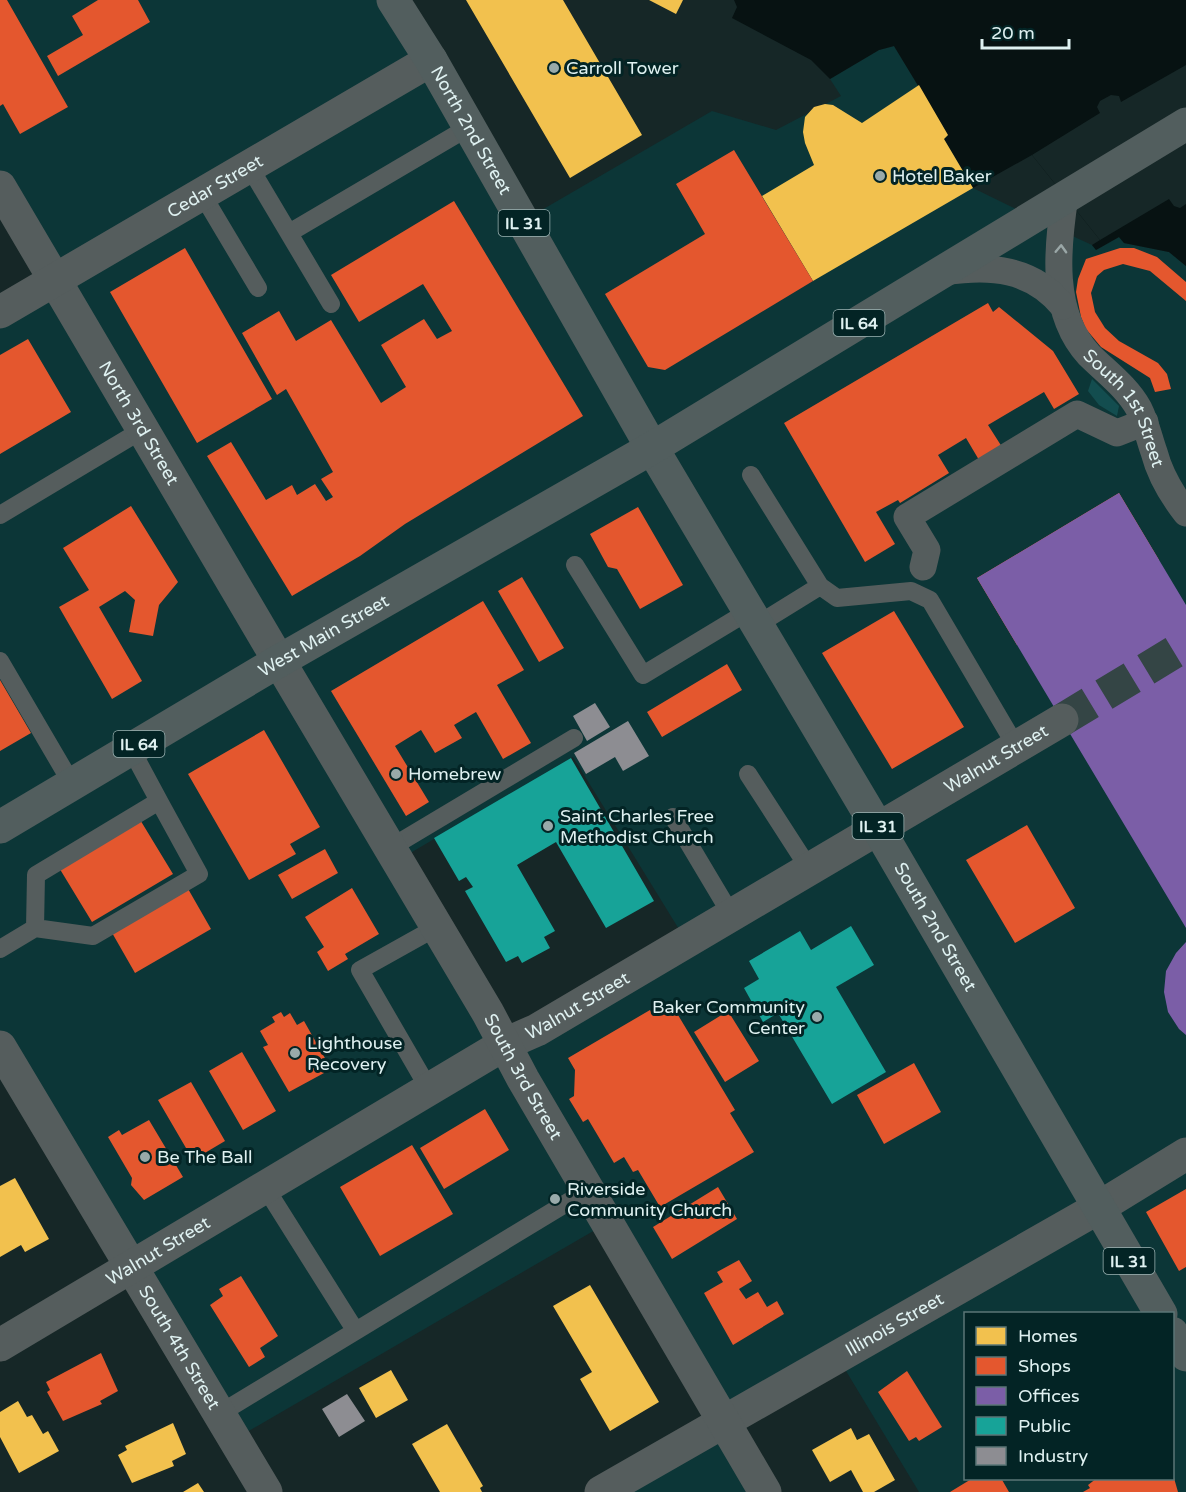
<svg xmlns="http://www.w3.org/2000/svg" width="1186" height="1492" font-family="'Varela Round',sans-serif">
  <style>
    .built { fill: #0c3637 }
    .green { fill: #134d4f }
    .water { fill: #071212 }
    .pier { fill: #162727 }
    .homes { fill: #f2c14e }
    .shops { fill: #e4572e }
    .offices { fill: #7b5ea7 }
    .public { fill: #17a398 }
    .industry { fill: #8d8d92 }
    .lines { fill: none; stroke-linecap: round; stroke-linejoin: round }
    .minor-tunnel { stroke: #344545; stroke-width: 33; stroke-dasharray: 33 16; stroke-linecap: butt }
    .service { stroke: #555d5d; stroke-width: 18 }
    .pedestrian { stroke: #555d5d; stroke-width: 27 }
    .minor { stroke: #555d5d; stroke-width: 33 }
    .tertiary { stroke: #555d5d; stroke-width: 33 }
    .primary { stroke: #525e5e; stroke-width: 33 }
    .oneway { stroke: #9aa7a7 }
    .poi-dot { fill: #9aa; stroke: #032425; stroke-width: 2 }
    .labels { text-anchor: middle; stroke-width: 6; stroke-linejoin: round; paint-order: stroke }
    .shield { fill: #032425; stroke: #9db4b4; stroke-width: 1.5 }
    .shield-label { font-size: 16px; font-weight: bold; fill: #dff1f1 }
    .poi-label { font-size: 18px; fill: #dff1f1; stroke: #032425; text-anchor: start }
    .street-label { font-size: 18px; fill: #dff1f1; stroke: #032425 }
  </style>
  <rect width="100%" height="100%" fill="#162727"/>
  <path class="built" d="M0,0H384L419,57L56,271L0,175Z
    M894,46L948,135L973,188L1022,212L282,650L64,283L429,69L528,218L712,111L776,130L841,96L830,79L879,50Z
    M1042,222L1092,245L1096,250L1119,237L1124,243L1169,252L1186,266V1142L1102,1192L660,450Z
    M52,289L269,659L0,827V320Z
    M650,455L872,828L685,939L573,757L407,855L291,665Z
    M276,672L496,1042L133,1264L0,1034V842Z
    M876,840L1087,1205L727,1412L514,1048Z
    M502,1053L602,1226L240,1436L138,1270Z
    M1186,1165V1338L1111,1210Z
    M1095,1218L1153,1313L966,1314V1478H1172L1173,1347L1186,1369V1492H919L840,1361Z
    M721,1429L758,1492H611Z"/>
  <path class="green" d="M1092,379L1119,406L1117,416L1099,405L1088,391Z"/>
  <path class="water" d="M734,0H1186V266L1169,252L1124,243L1119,237L1096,250L1092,245L1100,240L1032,155L973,188L944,139L948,135L894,46L879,50L830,79L811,60L732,18L737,7Z"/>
  <path class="pier" d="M1186,65V204L1180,208L1174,206L1169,199L1100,240L1032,155L1100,113L1097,107L1100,101L1111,95L1119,96L1121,102Z"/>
  <path class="homes" d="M466,0H563L642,135L570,178Z
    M649,0H683L676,14Z
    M919,85L948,135L944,139L973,188L813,281L762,196L814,165L805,143L803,132L805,117L814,107L825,104L833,105L862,123Z
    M15,1178L49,1239L25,1252L21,1245L0,1257V1186Z
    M590,1285L659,1402L610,1431L580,1379L592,1372L553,1306Z
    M391,1370L408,1400L376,1418L359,1388Z
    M18,1401L27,1417L32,1415L43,1434L48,1431L59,1451L19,1473L0,1437V1412Z
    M173,1423L186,1454L172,1461L174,1466L132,1483L118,1455L127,1450L125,1446Z
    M447,1424L483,1486L480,1488L482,1492H440L412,1444Z
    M851,1428L857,1440L869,1434L895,1480L874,1492H863L851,1470L830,1482L812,1450Z
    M198,1483L204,1492H183Z"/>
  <path class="shops" d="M0,0H7L68,107L20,134L3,104L0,106Z
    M98,0H138L150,22L58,76L47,56L83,35L72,16Z
    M734,150L813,281L665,370L648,367L605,294L705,234L676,184Z
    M454,201L583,416L405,524L360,556L292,596L207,456L231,442L266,500L292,485L297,495L315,484L326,501L333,497L321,479L333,472L286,389L277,395L242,333L279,311L296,341L331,320L381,403L406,387L381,345L424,319L437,339L452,331L423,284L359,322L331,275Z
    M185,248L272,399L197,443L110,292Z
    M1120,248H1134L1157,257L1186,282V301L1150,271L1123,264L1104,270L1097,276L1091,293L1095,312L1105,328L1119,341L1158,363L1167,374L1171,389L1155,392L1150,378L1101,347L1086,329L1081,317L1076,292L1078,279L1086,259Z
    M988,303L993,312L999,307L1053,351L1079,394L1054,409L1044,392L988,425L1002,447L979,460L966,438L938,455L949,473L900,503L898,500L876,512L895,544L865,562L784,423Z
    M28,339L71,412L0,454V355Z
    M1119,493L1159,560L1017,645L977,578Z
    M131,506L178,582L159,605L153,636L129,632L135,600L125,591L99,607L142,681L112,699L59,607L89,590L63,548Z
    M638,507L683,585L640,609L617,569L608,567L590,534Z
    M522,577L564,648L539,662L498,591Z
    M483,601L524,670L497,685L531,743L503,759L476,712L454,725L462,738L435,753L421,730L395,746L429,802L406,816L331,691Z
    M894,611L964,727L892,769L822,653Z
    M727,664L742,690L662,737L647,712Z
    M0,680L31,733L0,751Z
    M264,730L320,827L290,844L296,854L249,880L188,774Z
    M139,818L173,874L92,922L58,866Z
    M1027,825L1075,908L1015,943L966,860Z
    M325,849L338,873L292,899L278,875Z
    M187,887L211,929L135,973L111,931Z
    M352,888L379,934L345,954L348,959L328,971L317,952L324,947L305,917Z
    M672,1005L735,1110L730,1113L754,1152L660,1207L638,1170L633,1172L624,1157L614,1163L588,1119L583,1122L569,1099L574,1096L575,1070L568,1058L650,1010L653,1016Z
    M728,1011L759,1061L725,1082L694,1032Z
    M281,1012L284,1017L290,1013L297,1025L304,1021L326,1060L319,1064L324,1073L289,1092L263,1047L268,1045L260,1031L275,1022L272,1017Z
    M242,1052L276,1111L243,1130L209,1071Z
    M914,1063L941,1112L884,1144L857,1095Z
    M191,1082L225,1141L193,1160L158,1100Z
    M485,1109L509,1150L444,1189L420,1148Z
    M149,1120L183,1177L144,1200L131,1185L132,1178L108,1137L119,1130L122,1135Z
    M412,1145L453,1214L380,1256L340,1187Z
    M718,1187L737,1219L672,1259L653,1227Z
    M1186,1189V1267L1179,1271L1146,1212Z
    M739,1260L752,1281L739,1289L746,1299L758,1292L767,1307L777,1301L784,1314L733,1345L704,1293L723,1282L717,1272Z
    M241,1276L278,1336L260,1348L265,1357L249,1367L210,1305L223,1296L219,1289Z
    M101,1353L118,1391L100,1401L102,1404L63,1421L47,1392L50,1390L46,1382Z
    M907,1371L942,1427L919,1441L916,1437L909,1441L878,1392Z
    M973,1478H1001L1009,1492H950Z
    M1097,1478H1174L1178,1492H1083L1090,1488L1088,1485Z"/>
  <path class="offices" d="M1119,493L1186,605V928L977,578Z
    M1186,942V1035L1179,1029L1168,1012L1164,992L1166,971L1176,953Z"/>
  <path class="public" d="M571,758L654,901L606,928L556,842L517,865L555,931L544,937L550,948L522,963L518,956L506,962L465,891L473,887L466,877L459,881L434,838Z
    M851,926L874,965L836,987L886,1072L832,1104L778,1013L763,1022L744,988L759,979L749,961L800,931L811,950Z"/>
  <path class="industry" d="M595,703L610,727L587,741L573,716Z
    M628,721L649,756L623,771L615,757L586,774L574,753Z
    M347,1394L365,1421L339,1437L322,1409Z"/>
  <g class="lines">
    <path class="minor-tunnel" d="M1062,720L1186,645"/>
    <path class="service" d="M249,166L331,304
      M202,194L258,288
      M289,233L469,127
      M751,475L820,586L837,598L911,591L930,600L1017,748
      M0,515L142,430
      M575,565L643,675L749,611
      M757,625L820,586
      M0,661L72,784
      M748,774L810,870
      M673,817L732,916
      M390,848L574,738
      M35,928L93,936L199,874L159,801
      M0,949L35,928L36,875L159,801L131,749
      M429,1089L360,970L437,927
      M265,1187L355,1330
      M219,1414L588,1190"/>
    <g class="pedestrian">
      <path id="s1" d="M1065,196C1057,248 1050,313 1089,355C1106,372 1127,387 1139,409C1146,423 1149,438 1154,452C1160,475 1172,495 1186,513"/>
      <path d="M945,272C990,265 1032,268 1063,306"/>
      <path d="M923,567L927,550L907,517L1077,414L1117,433L1145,422"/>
    </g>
    <g class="minor">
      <path id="s2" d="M0,187L279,661"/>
      <path id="s3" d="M0,312L431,60"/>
      <path id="s4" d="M0,1047L266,1492"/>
      <path id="s5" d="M0,1345L505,1044L537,1030L1062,720"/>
      <path id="s6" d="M601,1492L1098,1208L1186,1154"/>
    </g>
    <path class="tertiary" id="s7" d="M279,661L488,1013L523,1079L765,1492"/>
    <g class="primary">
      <path id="s8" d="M393,0L431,60L652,448L879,830L1161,1314"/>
      <path id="s9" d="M0,827L279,661L652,448L1186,124"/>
      <path d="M1172,1333L1186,1355"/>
    </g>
  </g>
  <defs><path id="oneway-chevron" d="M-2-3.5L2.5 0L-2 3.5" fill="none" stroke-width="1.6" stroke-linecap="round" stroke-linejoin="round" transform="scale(1.5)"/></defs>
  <use class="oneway" href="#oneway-chevron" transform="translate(1061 249) rotate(-88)"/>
  <g class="poi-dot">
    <circle cx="554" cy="68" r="6"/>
    <circle cx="880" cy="176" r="6"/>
    <circle cx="396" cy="774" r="6"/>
    <circle cx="548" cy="826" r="6"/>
    <circle cx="817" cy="1017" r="6"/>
    <circle cx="295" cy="1053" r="6"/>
    <circle cx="145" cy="1157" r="6"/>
    <circle cx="555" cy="1199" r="6"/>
  </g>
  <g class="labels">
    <g class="shield">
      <rect x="498.5" y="210" width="51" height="26" rx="4.5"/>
      <rect x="833.5" y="310" width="51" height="26" rx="4.5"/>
      <rect x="113.5" y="731" width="51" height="26" rx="4.5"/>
      <rect x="852.5" y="813" width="51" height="26" rx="4.5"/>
      <rect x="1103.5" y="1248" width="51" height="26" rx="4.5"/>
    </g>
    <g class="shield-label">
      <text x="524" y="229">IL 31</text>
      <text x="859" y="329">IL 64</text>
      <text x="139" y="750">IL 64</text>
      <text x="878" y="832">IL 31</text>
      <text x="1129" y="1267">IL 31</text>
    </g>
    <g class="poi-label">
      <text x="566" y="74">Carroll Tower</text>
      <text x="892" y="182">Hotel Baker</text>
      <text x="408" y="780">Homebrew</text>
      <text x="560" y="822">Saint Charles Free<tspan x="560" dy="21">Methodist Church</tspan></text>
      <text x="805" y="1013" text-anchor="end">Baker Community<tspan x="805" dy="21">Center</tspan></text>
      <text x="307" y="1049">Lighthouse<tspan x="307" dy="21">Recovery</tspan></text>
      <text x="157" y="1163">Be The Ball</text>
      <text x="567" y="1195">Riverside<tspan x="567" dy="21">Community Church</tspan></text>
    </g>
    <g class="street-label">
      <text dy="6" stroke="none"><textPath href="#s8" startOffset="152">North 2nd Street</textPath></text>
      <text dy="6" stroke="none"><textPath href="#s3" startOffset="249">Cedar Street</textPath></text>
      <text dy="6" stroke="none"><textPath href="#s1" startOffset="232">South 1st Street</textPath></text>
      <text dy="6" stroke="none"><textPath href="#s2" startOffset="274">North 3rd Street</textPath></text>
      <text dy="6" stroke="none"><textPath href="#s9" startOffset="376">West Main Street</textPath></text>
      <text dy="6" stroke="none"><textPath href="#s5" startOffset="1156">Walnut Street</textPath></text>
      <text dy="6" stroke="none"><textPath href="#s8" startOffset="1074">South 2nd Street</textPath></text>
      <text dy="6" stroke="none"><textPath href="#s5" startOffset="670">Walnut Street</textPath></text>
      <text dy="6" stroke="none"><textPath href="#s7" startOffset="482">South 3rd Street</textPath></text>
      <text dy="6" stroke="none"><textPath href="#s5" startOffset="184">Walnut Street</textPath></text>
      <text dy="6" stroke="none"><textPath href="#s6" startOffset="338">Illinois Street</textPath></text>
      <text dy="6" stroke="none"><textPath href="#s4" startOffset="350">South 4th Street</textPath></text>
    </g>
  </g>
  <rect x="964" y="1312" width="210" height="168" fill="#032425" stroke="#5b7677" stroke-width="1.5"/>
  <rect x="976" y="1327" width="30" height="18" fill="#f2c14e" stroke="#5b7677" stroke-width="1.5"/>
  <text x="1018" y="1342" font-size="18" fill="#dff1f1">Homes</text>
  <rect x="976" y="1357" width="30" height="18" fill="#e4572e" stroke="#5b7677" stroke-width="1.5"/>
  <text x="1018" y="1372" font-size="18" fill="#dff1f1">Shops</text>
  <rect x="976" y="1387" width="30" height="18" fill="#7b5ea7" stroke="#5b7677" stroke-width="1.5"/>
  <text x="1018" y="1402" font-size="18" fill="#dff1f1">Offices</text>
  <rect x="976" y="1417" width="30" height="18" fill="#17a398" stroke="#5b7677" stroke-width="1.5"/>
  <text x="1018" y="1432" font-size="18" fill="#dff1f1">Public</text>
  <rect x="976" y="1447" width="30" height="18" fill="#8d8d92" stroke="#5b7677" stroke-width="1.5"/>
  <text x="1018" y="1462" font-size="18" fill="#dff1f1">Industry</text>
  <path d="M982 39v9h87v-9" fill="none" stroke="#dff1f1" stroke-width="3"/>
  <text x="991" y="39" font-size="18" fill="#dff1f1" stroke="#032425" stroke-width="4.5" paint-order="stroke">20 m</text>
</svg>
